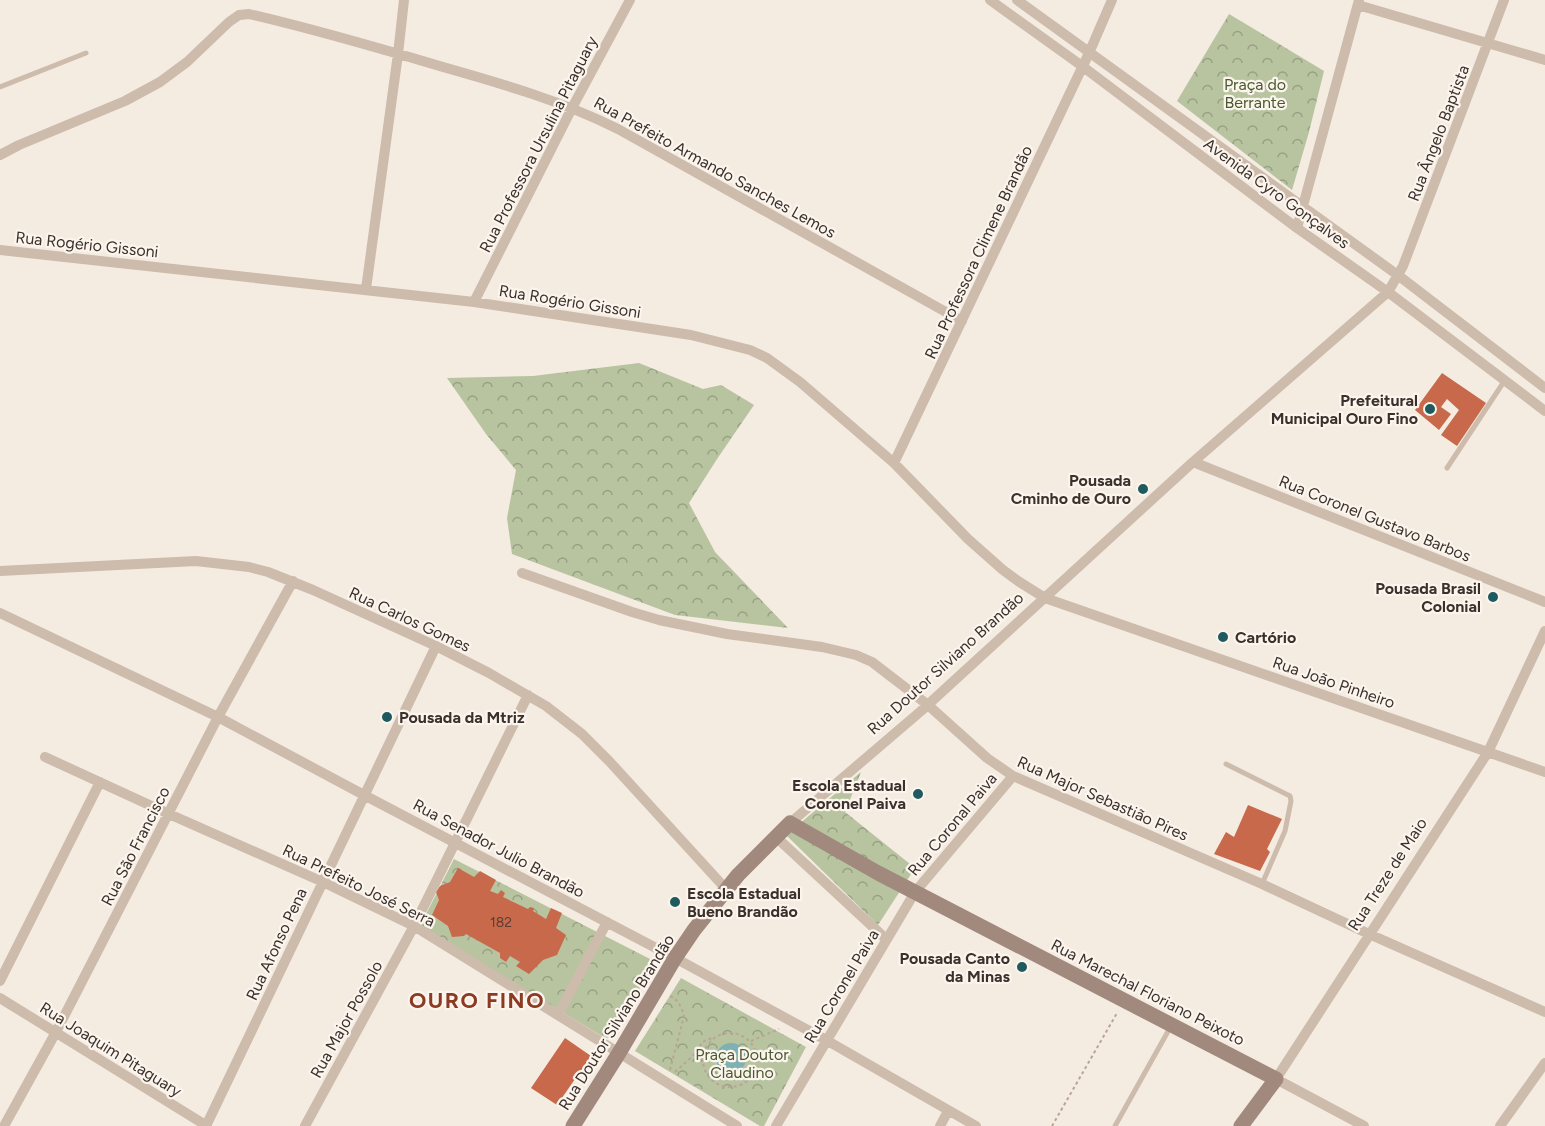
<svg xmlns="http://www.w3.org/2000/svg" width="1545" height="1126" font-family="Figtree,sans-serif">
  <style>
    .forest { fill: url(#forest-crowns) }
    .water { fill: #7fb0b2 }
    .building { fill: #c8694b }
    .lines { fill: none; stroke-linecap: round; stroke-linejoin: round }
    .path { stroke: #b9a596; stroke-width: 2; stroke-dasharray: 3 3; stroke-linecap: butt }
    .lane { stroke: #cdbbac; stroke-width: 5 }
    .street { stroke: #cdbbac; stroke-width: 10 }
    .secondary { stroke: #a18a7d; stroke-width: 15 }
    .poi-dot { fill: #1f5a5e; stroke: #fbf5ee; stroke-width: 2 }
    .labels { text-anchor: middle; stroke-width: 4.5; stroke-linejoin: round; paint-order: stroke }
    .number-label { font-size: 14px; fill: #5e3e33 }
    .park-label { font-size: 16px; fill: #4a5a2e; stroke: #fbf5ee }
    .street-label { font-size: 16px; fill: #3b302b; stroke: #fbf5ee }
    .poi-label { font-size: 16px; font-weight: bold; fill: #3b302b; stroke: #fbf5ee; text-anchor: end }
    .district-label { font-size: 22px; font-weight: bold; letter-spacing: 1.5px; fill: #8c3b22; stroke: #fbf5ee }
  </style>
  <defs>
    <pattern id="forest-crowns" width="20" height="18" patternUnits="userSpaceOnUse" patternTransform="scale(1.5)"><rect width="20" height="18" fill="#b8c4a0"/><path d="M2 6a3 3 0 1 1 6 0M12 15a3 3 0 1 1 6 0" fill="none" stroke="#97a083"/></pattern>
  </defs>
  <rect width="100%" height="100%" fill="#f4ebe1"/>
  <path class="forest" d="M1229,14L1324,71L1309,132L1292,190L1177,101Z
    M639,363L703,389L721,385L754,405L717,459L689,503L715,552L788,628L675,615L512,554L507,518L516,470L486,434L447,378L533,376Z
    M861,772L845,812L915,868L878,925L786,835Z
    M454,859L654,961L614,1037L605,1038L420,926Z
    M681,978L806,1047L764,1126H760L635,1051Z"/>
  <path class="water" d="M716 1058a15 15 0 1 1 30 0a15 15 0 1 1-30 0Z"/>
  <path class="building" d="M1442,373L1486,403L1457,446L1441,435L1459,410L1447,399L1441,407L1451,414L1439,430L1415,410Z
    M1248,805L1282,819L1267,849L1270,852L1260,871L1214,854L1226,832L1234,837Z
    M458,868L474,877L480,871L496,880L490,891L498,894L501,890L505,893L503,897L528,909L530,907L534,908L533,911L546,919L551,908L562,913L556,928L566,935L557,955L543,960L529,974L516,966L520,962L510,956L506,962L500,958V953L466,934L464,936L452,937L448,926L432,915L439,900L436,892L440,886L450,882Z
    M565,1038L591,1056L557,1105L531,1088Z"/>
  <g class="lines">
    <path class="path" d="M703 1060a27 27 0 1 1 54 0a27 27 0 1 1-54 0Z
      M751,1041L779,1029
      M670,1070L684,1016C682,1008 678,999 670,996
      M675,1072L697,1052L702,1042L712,1038
      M1052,1126L1117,1013"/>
    <path class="lane" d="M0,87L86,53
      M1447,468L1505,380
      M1226,764L1290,796L1291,801L1285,831L1262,884
      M1115,1126L1171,1026"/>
    <path class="street" d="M990,0L1082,66L1297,228L1388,292L1545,411
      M1017,0L1399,276L1545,388
      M1358,5L1545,60
      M0,155L19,145L125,101L160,82L187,62L229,22L239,15L249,14C314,29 379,48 443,67C503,84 562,101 618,129L962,321
      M1297,228L1359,0
      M0,250L474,302L691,335L750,350L767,358L800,382L894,463L968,539L1003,570L1018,581L1045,598L1545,772
      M366,289L398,54L404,0
      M474,302L572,108L630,0
      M1193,462L1545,602
      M894,463L1089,53L1112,0
      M0,571L196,561L249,567L268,572L313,590L436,646L489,673L546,706L582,734L609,761L726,889
      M522,573L632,612L659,620L727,634L822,647L856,655L872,662L928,705L987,758L1013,776L1262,884L1369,934L1545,1012
      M0,613L218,717L364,795L675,958L826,1040L976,1126
      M45,757L169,814L323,882L414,926L737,1126
      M790,823L921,711L1193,462L1388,292L1403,266L1504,0
      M776,837L886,939
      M0,981L100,782
      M0,998L207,1126
      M558,1015L607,922
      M4,1126L56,1032L218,717L293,581
      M206,1126L436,646
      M305,1126L414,926L528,695
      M776,1126L915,892L1013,776
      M940,1126L948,1111
      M1364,1126L1276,1079L1488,752L1545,631
      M1500,1126L1545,1063"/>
    <path class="secondary" d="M573,1126L619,1053L675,958L694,930L738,875L790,823L878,873L1276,1079L1241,1126"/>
  </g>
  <g class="poi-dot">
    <circle cx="1430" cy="409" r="6"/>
    <circle cx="1143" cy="489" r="6"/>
    <circle cx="1493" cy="597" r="6"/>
    <circle cx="1223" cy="637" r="6"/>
    <circle cx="387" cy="717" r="6"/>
    <circle cx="918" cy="794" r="6"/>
    <circle cx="675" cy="902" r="6"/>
    <circle cx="1022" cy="967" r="6"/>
  </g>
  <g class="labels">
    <g class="number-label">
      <text x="501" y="927">182</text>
    </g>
    <g class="park-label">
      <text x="1255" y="90">Praça do<tspan x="1255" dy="18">Berrante</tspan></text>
      <text x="742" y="1060">Praça Doutor<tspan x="742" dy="18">Claudino</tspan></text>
    </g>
    <g class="street-label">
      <text transform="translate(1438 133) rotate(-69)" y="6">Rua Ângelo Baptista</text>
      <text transform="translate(538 144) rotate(-63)" y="6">Rua Professora Ursulina Pitaguary</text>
      <text transform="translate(715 167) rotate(29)" y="6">Rua Prefeito Armando Sanches Lemos</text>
      <text transform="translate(1277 193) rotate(36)" y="6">Avenida Cyro Gonçalves</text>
      <text transform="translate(87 244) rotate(6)" y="6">Rua Rogério Gissoni</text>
      <text transform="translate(978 252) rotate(-65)" y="6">Rua Professora Climene Brandão</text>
      <text transform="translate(570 301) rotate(9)" y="6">Rua Rogério Gissoni</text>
      <text transform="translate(1375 518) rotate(22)" y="6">Rua Coronel Gustavo Barbos</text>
      <text transform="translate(410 619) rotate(25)" y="6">Rua Carlos Gomes</text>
      <text transform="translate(945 663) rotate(-42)" y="6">Rua Doutor Silviano Brandão</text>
      <text transform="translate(1334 682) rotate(19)" y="6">Rua João Pinheiro</text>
      <text transform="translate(1103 798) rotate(24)" y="6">Rua Major Sebastião Pires</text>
      <text transform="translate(952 824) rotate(-50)" y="6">Rua Coronal Paiva</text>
      <text transform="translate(135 846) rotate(-63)" y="6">Rua São Francisco</text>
      <text transform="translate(499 848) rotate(28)" y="6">Rua Senador Julio Brandão</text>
      <text transform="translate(1387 874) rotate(-57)" y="6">Rua Treze de Maio</text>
      <text transform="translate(359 885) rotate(26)" y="6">Rua Prefeito José Serra</text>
      <text transform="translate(276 944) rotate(-65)" y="6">Rua Afonso Pena</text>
      <text transform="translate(841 986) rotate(-59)" y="6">Rua Coronel Paiva</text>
      <text transform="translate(1148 992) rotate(27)" y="6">Rua Marechal Floriano Peixoto</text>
      <text transform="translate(346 1019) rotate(-61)" y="6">Rua Major Possolo</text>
      <text transform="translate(616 1022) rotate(-58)" y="6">Rua Doutor Silviano Brandão</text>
      <text transform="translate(111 1049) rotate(32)" y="6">Rua Joaquim Pitaguary</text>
    </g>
    <g class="poi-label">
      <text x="1418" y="406">Prefeitural<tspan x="1418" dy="18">Municipal Ouro Fino</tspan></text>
      <text x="1131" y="486">Pousada<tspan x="1131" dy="18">Cminho de Ouro</tspan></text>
      <text x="1481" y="594">Pousada Brasil<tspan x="1481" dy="18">Colonial</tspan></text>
      <text x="1235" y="643" text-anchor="start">Cartório</text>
      <text x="399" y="723" text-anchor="start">Pousada da Mtriz</text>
      <text x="906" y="791">Escola Estadual<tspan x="906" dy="18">Coronel Paiva</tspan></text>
      <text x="687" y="899" text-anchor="start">Escola Estadual<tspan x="687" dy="18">Bueno Brandão</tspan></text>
      <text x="1010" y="964">Pousada Canto<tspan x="1010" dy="18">da Minas</tspan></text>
    </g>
    <g class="district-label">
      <text x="477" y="1008">OURO FINO</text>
    </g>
  </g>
</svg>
